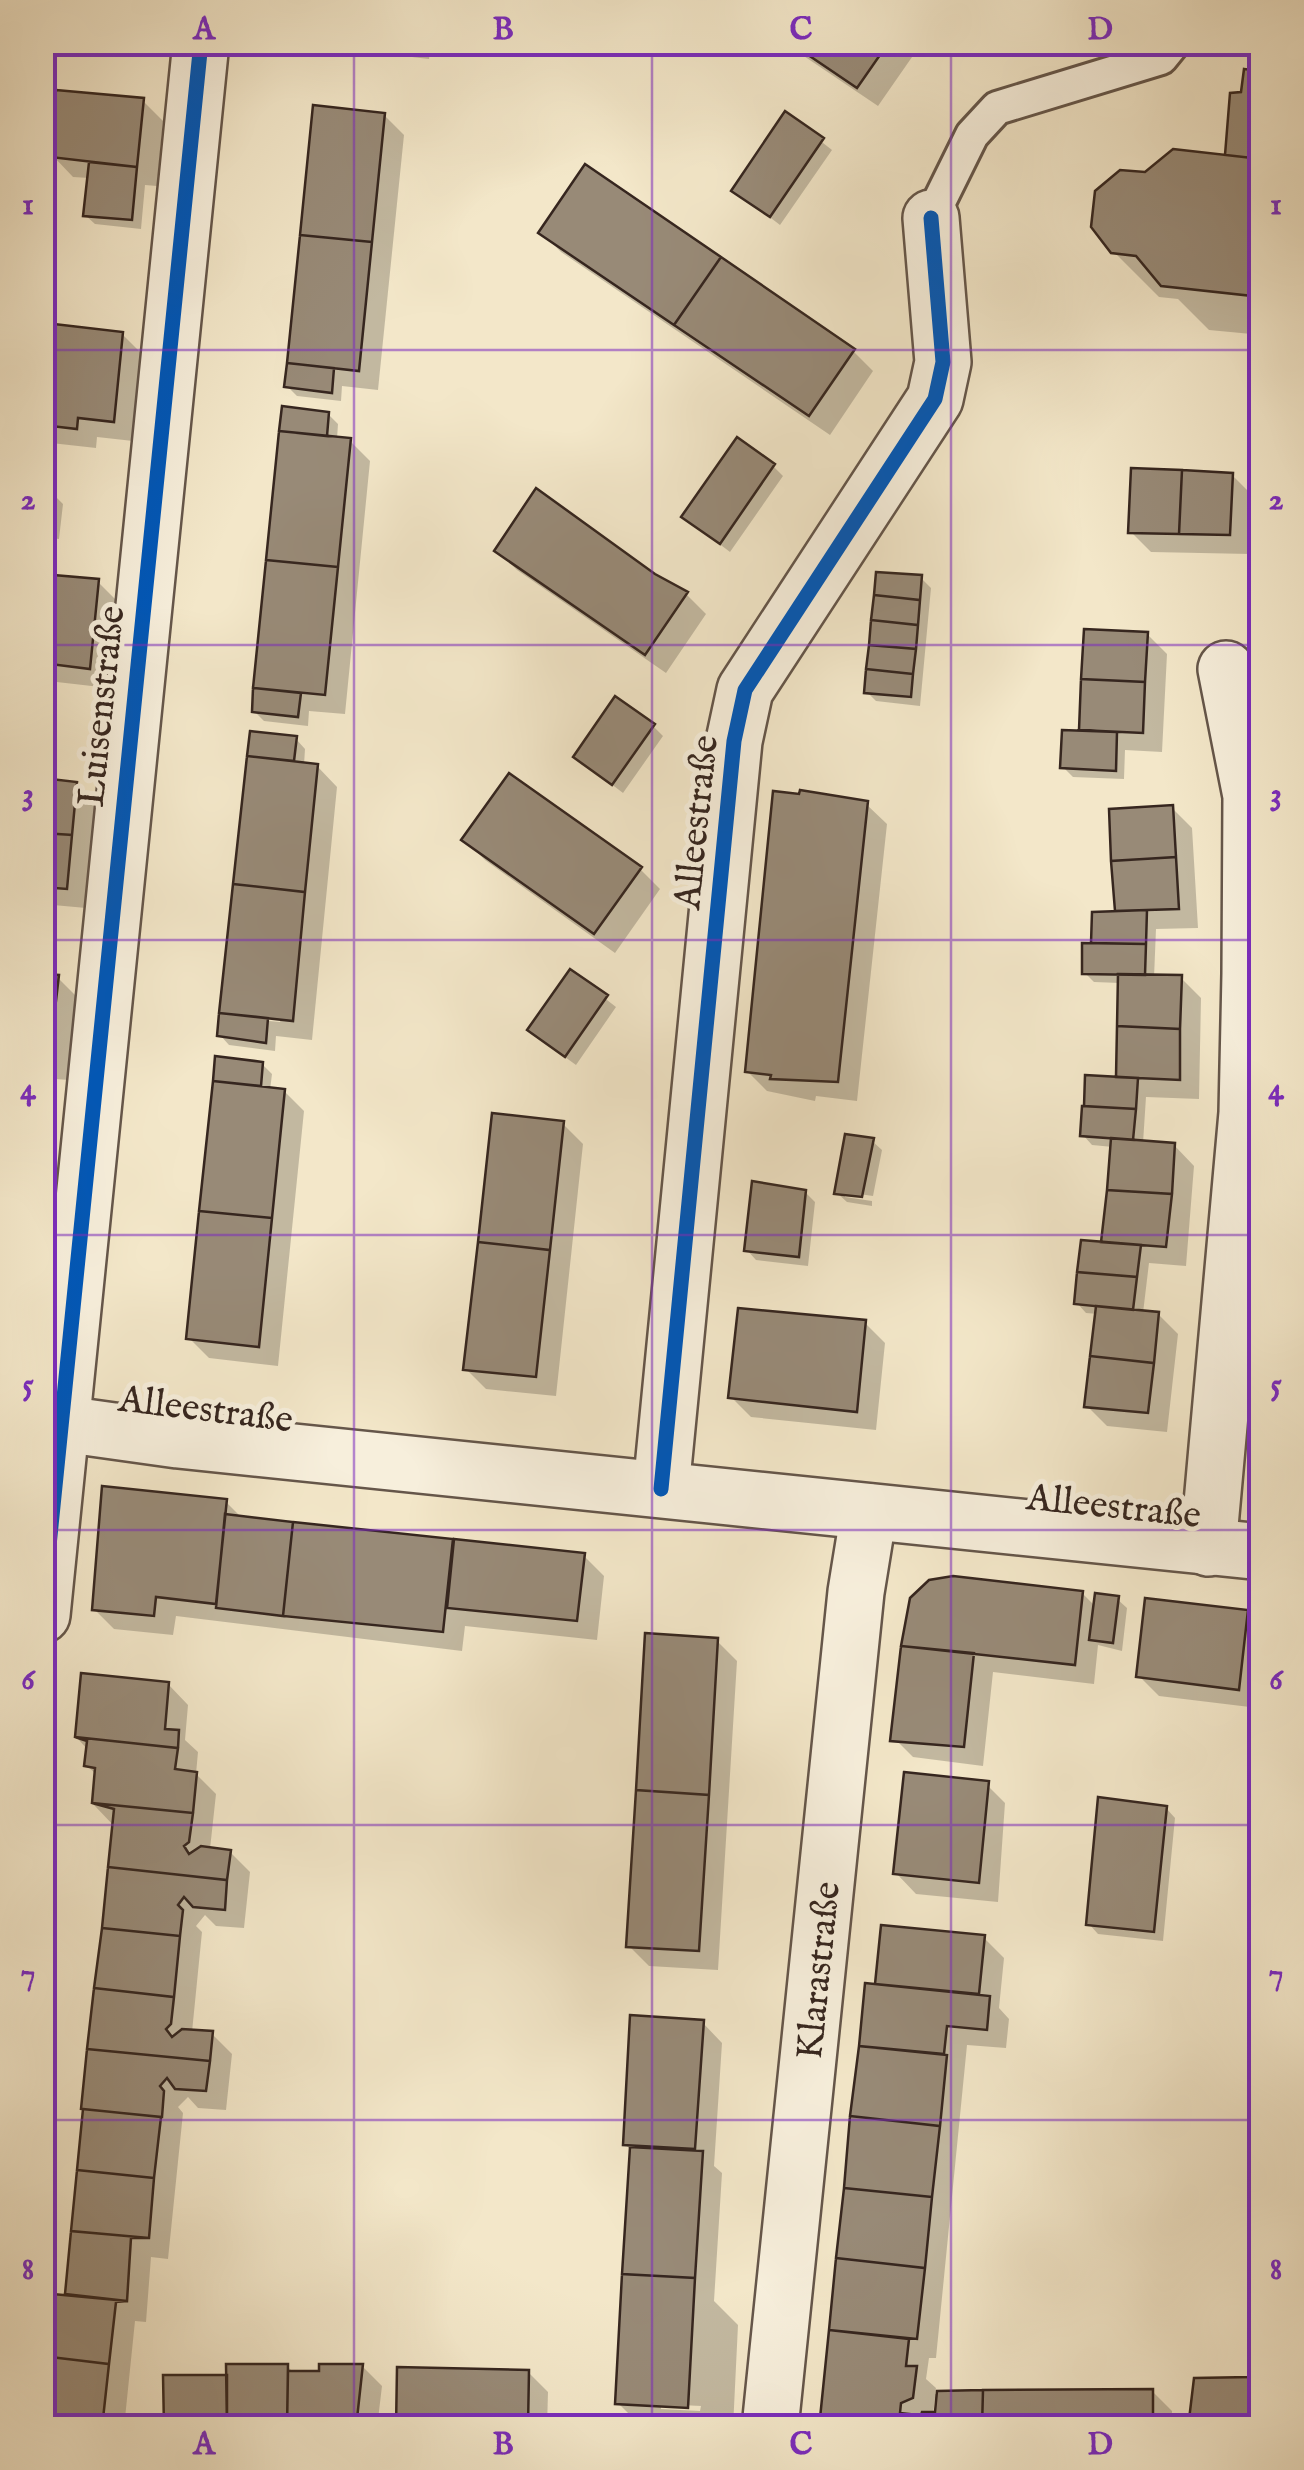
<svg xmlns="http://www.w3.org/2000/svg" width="1304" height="2470" font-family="'IM FELL English',serif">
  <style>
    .shadow { fill: #0003; fill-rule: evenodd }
    .building { fill: #988a77; stroke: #36261f; stroke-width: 2.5 }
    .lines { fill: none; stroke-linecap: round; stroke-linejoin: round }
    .lane-casing { stroke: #65564a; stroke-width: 38 }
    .street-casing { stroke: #65564a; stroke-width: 60 }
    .lane { stroke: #f7efdc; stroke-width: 32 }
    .street { stroke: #f7efdc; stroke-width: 55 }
    .cycleway-casing { stroke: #f7efdc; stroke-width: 21 }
    .cycleway { stroke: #0057b8; stroke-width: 15 }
    .grid { fill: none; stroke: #7b2cbf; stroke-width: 2.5; stroke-opacity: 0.55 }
    .labels { text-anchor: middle; stroke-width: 10; stroke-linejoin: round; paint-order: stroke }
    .street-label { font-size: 38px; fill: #36261f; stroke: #f7efdc }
    .neatline { fill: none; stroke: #7b2cbf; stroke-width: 4 }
    .grid-label { font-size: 32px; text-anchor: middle; font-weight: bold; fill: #7b2cbf }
  </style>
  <rect width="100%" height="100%" fill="#f3e7c9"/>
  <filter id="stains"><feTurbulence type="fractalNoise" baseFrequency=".002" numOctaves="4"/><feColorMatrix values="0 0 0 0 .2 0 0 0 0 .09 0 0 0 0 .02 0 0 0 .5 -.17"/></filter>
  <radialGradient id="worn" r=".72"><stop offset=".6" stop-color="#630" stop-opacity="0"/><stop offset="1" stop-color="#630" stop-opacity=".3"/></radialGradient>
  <path class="shadow" d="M352,42H431L429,59L360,51Z
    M783,42H915L919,47L878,106Z
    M1262,74V335L1209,330L1178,299L1159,297L1113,251L1146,174L1227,157L1243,94Z
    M143,101L163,121L157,186L145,185L141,229L95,224L85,215L89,178L73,177L53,156Z
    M786,114L832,150L780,225L734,190Z
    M384,115L404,135L378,390L342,386L341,401L297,396L287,386Z
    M541,232L853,351L873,371L830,435L561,252Z
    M122,334L142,354L133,441L97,437L96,448L42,442V335Z
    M328,414L338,424L337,439L350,441L370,461L345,714L309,711L308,726L264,721L254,711L259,690L256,687Z
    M773,466L783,476L730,552L684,517Z
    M1232,475L1252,495L1250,554L1151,552L1131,532Z
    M42,493L53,494L63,504L59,539L42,537Z
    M497,550L654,576L686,594L706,614L666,673L517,570Z
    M42,577L98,582L118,602L109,688L48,681L43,781L76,785L96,805L86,908L42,904Z
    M921,578L931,588L920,706L876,701L867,692Z
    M1147,634L1167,654L1162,752L1125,750L1124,779L1073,777L1063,767L1086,733L1081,729Z
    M653,726L663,736L623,793L576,757Z
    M253,734L296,739L305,749L304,765L317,766L337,787L312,1040L276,1036L275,1051L229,1045L220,1035ZM281,1017L280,1022L240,1018Z
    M866,804L887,824L857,1101L816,1096L815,1101L767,1091L747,1071Z
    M1172,808L1192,828L1198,928L1156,929L1154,978H1181L1201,998L1199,1099L1146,1097L1143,1143L1174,1145L1194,1166L1186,1266L1149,1263L1143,1313L1158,1314L1178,1334L1167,1432L1107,1426L1087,1406L1098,1314L1086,1313L1077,1303L1104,1244L1113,1147L1092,1145L1083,1135L1088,1078L1118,1080L1120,983L1094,982L1084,972L1094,946L1095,914L1121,913L1117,910Z
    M465,840L640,869L660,889L615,953L485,860Z
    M571,972L616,1007L576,1065L540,1039Z
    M42,976L58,978L78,998L69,1080L42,1078Z
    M217,1059L262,1064L272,1074L270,1090L284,1091L304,1111L278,1366L209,1358L189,1338Z
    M563,1124L583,1144L556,1396L486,1389L466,1369Z
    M872,1141L882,1150L873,1196L845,1192V1197L872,1201V1206L847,1202L837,1193Z
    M805,1192L815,1202L808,1266L756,1260L747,1250Z
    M865,1323L885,1343L876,1430L751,1417L731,1397Z
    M226,1502L243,1519L584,1556L604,1576L597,1640L465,1626L462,1651L176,1616L173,1635L114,1629L94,1609Z
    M920,1590L1082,1593L1096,1607L1117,1599L1127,1608L1122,1651L1098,1645L1094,1684L993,1672L983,1766L913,1757L893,1737L907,1611Z
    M1247,1612L1262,1627L1258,1708L1159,1696L1139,1676Z
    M717,1641L737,1661L718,1970L649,1966L629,1946Z
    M84,1676L168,1684L188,1705L185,1740L198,1752L196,1774L216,1794L210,1849L230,1852L250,1872L244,1928L216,1926L205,1915L196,1926L202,1932L192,2032L212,2034L232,2054L226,2110L198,2108L188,2097L178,2107L183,2113L168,2259L151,2257L146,2322L135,2321L124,2428H42L67,2297L114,1826L94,1805L97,1775L86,1765L88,1750L78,1739Z
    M985,1783L1005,1803L998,1902L916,1894L896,1873Z
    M1166,1808L1175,1818L1163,1941L1098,1934L1089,1924Z
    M883,1928L984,1938L1004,1958L999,2008L1009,2019L1006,2048L967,2045L936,2358H929L926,2379L936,2388L935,2394L1152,2391L1172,2411V2428H821L868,1986L877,1987ZM935,2398L939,2399L938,2415H933Z
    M702,2022L722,2043L714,2166L722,2173L714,2301L738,2325L733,2428H643L618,2403L632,2151L625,2144ZM661,2404L701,2406L700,2411L661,2409Z
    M287,2366L295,2374L362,2366L382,2386L377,2428H165Z
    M528,2372L548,2392L547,2428H398Z"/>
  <path class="building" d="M789,42H889L857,88Z
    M1244,69L1262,71V159L1225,155L1230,93L1241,92Z
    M56,90L144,98L137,167L50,157Z
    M313,105L385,113L372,242L300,235Z
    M785,111L824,138L770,217L731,191Z
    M1173,149L1262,159V297L1161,286L1136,256L1111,253L1091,227L1095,191L1120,170L1145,172Z
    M89,162L137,167L132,220L83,216Z
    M585,164L721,257L674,325L538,233Z
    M300,235L372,242L359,371L287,363Z
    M721,257L855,349L809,416L674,325Z
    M54,324L123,332L114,422L78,418L77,429L42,425V332L53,334Z
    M287,363L334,368L332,393L284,387Z
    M282,406L329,412L327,436L279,431Z
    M279,431L351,438L338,567L266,560Z
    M737,437L775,464L720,544L681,517Z
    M1131,468L1182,470L1179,534L1128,533Z
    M1182,470L1233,473L1230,535L1179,534Z
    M536,488L655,574L688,592L645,655L494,551Z
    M42,491L54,492L50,531L42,530Z
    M266,560L338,567L325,695L253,688Z
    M876,572L922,575L920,600L874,595Z
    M42,574L99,579L90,669L42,663Z
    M874,595L920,600L918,625L871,620Z
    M871,620L918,625L916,649L869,645Z
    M1084,629L1148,632L1145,682L1081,679Z
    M869,645L916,649L913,674L866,669Z
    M866,669L913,674L911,697L864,693Z
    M1081,679L1145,682L1143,733L1079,730Z
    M253,688L301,693L298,717L252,712Z
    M615,696L655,724L612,785L573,757Z
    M1062,730L1117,732L1116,771L1060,768Z
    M250,731L297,736L294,761L247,756Z
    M247,756L318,764L305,892L233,884Z
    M509,773L642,867L594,934L461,840Z
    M42,778L77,782L72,835L42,833Z
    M800,790L868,801L838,1082L770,1079L771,1075L745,1072L773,791L799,794Z
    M1173,805L1176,857L1111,861L1109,809Z
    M42,833L72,835L67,889L42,887Z
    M1176,857L1179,909L1115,911L1111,861Z
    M233,884L305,892L293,1021L219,1013Z
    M1147,910L1146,944L1091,943L1092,912Z
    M1082,943L1146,944L1145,975L1082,974Z
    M570,969L608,995L565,1057L527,1030Z
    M42,974L59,975L49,1061H42Z
    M1118,974L1182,975L1180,1029L1117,1026Z
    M219,1013L268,1018L266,1043L217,1036Z
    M1117,1026L1180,1029V1080L1116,1077Z
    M215,1056L263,1062L261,1086L213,1081Z
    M1085,1075L1138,1078L1136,1109L1084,1106Z
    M213,1081L285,1089L272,1218L199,1211Z
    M1082,1106L1136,1109L1133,1140L1080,1136Z
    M492,1113L564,1121L550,1250L478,1242Z
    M845,1134L874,1138L862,1197L834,1194Z
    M1111,1138L1175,1143L1172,1194L1107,1190Z
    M752,1181L806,1190L799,1257L744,1251Z
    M1107,1190L1172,1194L1166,1247L1101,1242Z
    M199,1211L272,1218L259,1347L186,1339Z
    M1081,1240L1141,1245L1137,1277L1077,1272Z
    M478,1242L550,1250L536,1377L463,1370Z
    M1077,1272L1137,1277L1133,1310L1074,1304Z
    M1096,1306L1159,1312L1154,1363L1090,1356Z
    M738,1308L866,1320L857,1412L728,1398Z
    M1090,1356L1154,1363L1148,1413L1084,1407Z
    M102,1486L227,1499L216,1604L156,1597L154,1616L92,1610Z
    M225,1514L293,1522L283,1616L216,1608Z
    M293,1522L453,1539L443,1632L283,1616Z
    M454,1539L585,1553L577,1621L447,1608Z
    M953,1576L1083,1591L1075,1665L901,1646L910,1598L929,1580Z
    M1095,1593L1119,1596L1113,1643L1089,1640Z
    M1145,1598L1248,1610L1239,1690L1136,1677Z
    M645,1633L718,1638L709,1795L636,1790Z
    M901,1646L974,1653L964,1747L890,1741Z
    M81,1673L169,1682L165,1729L179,1730L178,1748L75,1737Z
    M75,1737L178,1748L175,1769L197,1772L193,1813L92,1803L95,1768L84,1766L87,1741Z
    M904,1772L989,1781L979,1883L893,1874Z
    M636,1790L709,1795L699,1951L626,1947Z
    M1098,1797L1167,1806L1154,1932L1086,1925Z
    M92,1803L193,1813L189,1842L184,1846L189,1854L201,1846L231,1850L227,1880L108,1867L114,1809Z
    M108,1867L227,1880L225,1910L193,1907L184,1897L178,1905L183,1910L180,1936L102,1928Z
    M881,1925L985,1935L979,1994L875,1984Z
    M102,1928L180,1936L174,1997L94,1988Z
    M865,1983L990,1996L987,2030L947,2026L944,2054L859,2046Z
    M94,1988L174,1997L171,2024L166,2029L172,2037L182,2029L213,2031L210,2061L87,2049Z
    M630,2015L704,2020L695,2149L623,2145Z
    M859,2046L947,2055L940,2126L850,2116Z
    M87,2049L210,2061L206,2091L175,2089L167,2078L160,2086L164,2091L162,2117L81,2109Z
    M83,2109L161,2117L154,2178L77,2170Z
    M850,2116L940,2126L932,2197L844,2188Z
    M630,2147L703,2151L695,2278L622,2274Z
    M77,2170L154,2178L149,2238L71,2231Z
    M844,2188L932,2197L925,2268L836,2258Z
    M71,2231L149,2238H131L127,2301L65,2294Z
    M836,2258L925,2268L917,2339L829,2330Z
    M622,2274L695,2278L688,2408L615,2404Z
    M42,2293L127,2301L116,2302L109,2364L42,2356Z
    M829,2330L909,2339L906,2366H917L913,2398L901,2403L900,2413L910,2414L909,2424L918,2425L922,2412H935L937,2391L983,2390L982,2428H819Z
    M1251,2341H1262V2428H1188L1194,2378L1251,2377Z
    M42,2356L109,2364L102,2428H42Z
    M226,2364H288L287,2428H227Z
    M319,2364H363L356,2428H287L288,2371H319Z
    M397,2367L529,2370L528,2428H396Z
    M163,2375H227V2428H164Z
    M1153,2389V2428H982L983,2390Z"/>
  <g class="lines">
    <g class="lane-casing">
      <path id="lane" d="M931,218L972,135L997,108L1161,58L1174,42"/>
    </g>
    <g class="street-casing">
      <g id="street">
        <path d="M42,1421L178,1440L1262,1552"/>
        <path d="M661,1489L734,741L745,690L935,399L943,362L931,218"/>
        <path d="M1208,1548L1247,1113L1250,974L1251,796L1226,669"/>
        <path d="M42,1615L201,42"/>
        <path id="s1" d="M770,2428L856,1592L869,1512"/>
      </g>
    </g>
    <use href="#lane" class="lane"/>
    <use href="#street" class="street"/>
    <g class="cycleway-casing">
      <path id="cycleway" d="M661,1489L734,741L745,690L935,399L943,362L931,218
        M42,1615L201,42"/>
    </g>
    <use href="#cycleway" class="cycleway"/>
  </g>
  <path class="grid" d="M354,42V2428M652,42V2428M951,42V2428M42,350H1262M42,645H1262M42,940H1262M42,1235H1262M42,1530H1262M42,1825H1262M42,2120H1262"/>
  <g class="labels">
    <g class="street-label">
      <text transform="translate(100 706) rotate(-84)" y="13">Luisenstraße</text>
      <text transform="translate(695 822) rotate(-84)" y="13">Alleestraße</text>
      <text transform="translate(206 1408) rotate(7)" y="13">Alleestraße</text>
      <text transform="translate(1114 1505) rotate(6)" y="13">Alleestraße</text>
      <text dy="13" stroke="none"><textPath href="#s1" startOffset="460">Klarastraße</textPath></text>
    </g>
  </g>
  <rect width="1304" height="2470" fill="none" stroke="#f3e7c9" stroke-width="110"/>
  <rect x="55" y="55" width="1194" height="2360" class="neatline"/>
  <g class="grid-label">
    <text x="204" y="39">A</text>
    <text x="503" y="39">B</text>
    <text x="801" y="39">C</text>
    <text x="1100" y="39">D</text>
    <text x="28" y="214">1</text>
    <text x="1276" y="214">1</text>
    <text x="28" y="509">2</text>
    <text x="1276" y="509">2</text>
    <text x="28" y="804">3</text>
    <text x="1276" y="804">3</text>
    <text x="28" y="1099">4</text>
    <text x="1276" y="1099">4</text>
    <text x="28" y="1394">5</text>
    <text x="1276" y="1394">5</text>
    <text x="28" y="1689">6</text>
    <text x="1276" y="1689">6</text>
    <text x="28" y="1984">7</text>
    <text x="1276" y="1984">7</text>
    <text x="28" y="2279">8</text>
    <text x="1276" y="2279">8</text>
    <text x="204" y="2454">A</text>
    <text x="503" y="2454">B</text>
    <text x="801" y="2454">C</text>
    <text x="1100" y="2454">D</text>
  </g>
  <rect width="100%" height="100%" filter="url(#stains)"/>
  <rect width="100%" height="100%" fill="url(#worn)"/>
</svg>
